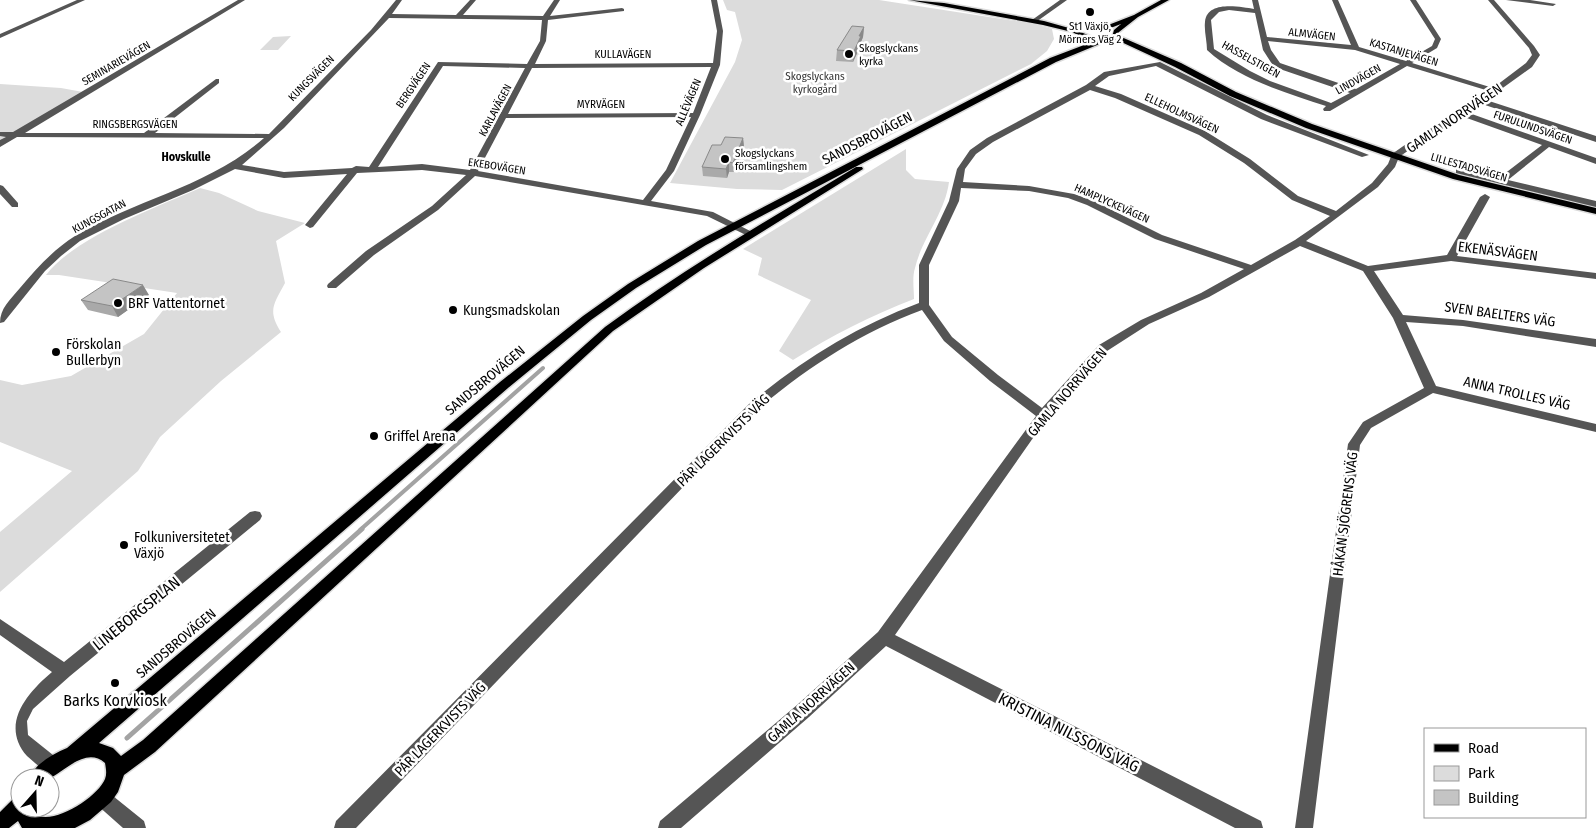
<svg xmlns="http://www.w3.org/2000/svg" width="1596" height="828" font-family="'Fira Sans Condensed',sans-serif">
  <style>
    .green { fill: #dcdcdc }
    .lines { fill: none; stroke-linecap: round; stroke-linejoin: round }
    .stream-far1 { stroke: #a3a3a3; stroke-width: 4 }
    .stream { stroke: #a3a3a3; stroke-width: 5 }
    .major-casing { stroke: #dbdbdb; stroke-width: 3 }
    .minor { fill: #555; fill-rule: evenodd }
    .major { fill: #000; fill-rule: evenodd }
    .wall { fill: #a9a9a9 }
    .shaded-wall { fill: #898989 }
    .building { fill: #c4c4c4; stroke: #898989 }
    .poi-dot { fill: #000; stroke: #fff; stroke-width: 2 }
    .labels { text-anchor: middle; stroke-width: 5; stroke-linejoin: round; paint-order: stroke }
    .far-poi-label { font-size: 11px; fill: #000; stroke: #fff; text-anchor: start }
    .far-street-label { font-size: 11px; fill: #000; stroke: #fff }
    .far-park-label { font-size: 11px; fill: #333; stroke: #fff }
    .far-neighbourhood-label { font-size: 12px; font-weight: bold; fill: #000; stroke: #fff }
    .street-label { font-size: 14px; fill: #000; stroke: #fff }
    .poi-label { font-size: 14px; fill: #000; stroke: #fff; text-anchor: start }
    .near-street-label { font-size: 16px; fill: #000; stroke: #fff }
    .near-poi-label { font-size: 16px; fill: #000; stroke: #fff }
  </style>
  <rect width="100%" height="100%" fill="#fff"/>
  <path class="green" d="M723,0H879L1035,24L1052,29L1054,39L1047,51L1031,64L782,190L737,189L670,183L735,62L742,40L735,12L727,10Z
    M291,36L278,50H260L273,37Z
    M0,84L61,88L83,92L0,141Z
    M906,149V170L915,179L949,182C945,213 922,238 915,268C912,277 914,290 914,299C872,315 831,336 793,360L779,351L811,300L758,275L762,258L743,249Z
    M200,188L219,193L258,211L305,223L276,241L285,283C274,304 267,310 281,332L221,381L160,437L138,471L0,592V532L72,471L0,442V380L22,385L71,376L144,334L177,293L59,275H46C75,237 155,208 200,188Z"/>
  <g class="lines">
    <path class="stream-far1" d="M360,530L543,368"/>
    <path class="stream" d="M127,738L362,529"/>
    <g class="major-casing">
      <path id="major" d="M909,0L944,3L1044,21L1076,30L1097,39L1112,37L1114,30L1121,24L1100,32L1097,30L1098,29L1134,15L1161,0H1169L1138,17L1119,32V36L1181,63L1236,92L1312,124L1459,175L1596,208V214L1453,179L1306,128L1230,96L1175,67L1117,40L1102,43L1056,62L706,245L636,288L591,320L508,388L99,743L113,748L121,756L143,740L605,327C685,268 771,218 856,167H862L863,169L704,268L613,331L155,752L124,775L118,792L111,802L90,820L75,828H22L18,821L9,828H0V812L13,799L20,797V808H33V813C51,828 98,797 105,779C107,774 106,769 105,763C87,747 67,769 52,777C48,779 35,778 29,778C35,764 53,754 67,748L500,382L583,316L628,284L698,241L1050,58L1092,42L1072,32L1043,25Z"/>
    </g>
    <path class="minor" d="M77,0H85L0,38V34Z
      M238,0H245L25,133H144L216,79H219V83L155,133L269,134L371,30L396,0H402L392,14L456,15L470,0H476L463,15L543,16L554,0H560L550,16L622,8L624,9V11L548,20L546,41L535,64L713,63L717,31L711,0H717L723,31L720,65L700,115L674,171L651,201L713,212L756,234L751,237L748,236L707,216L475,176L438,210L374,255L336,288H328L327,286L328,284L366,251L432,206L466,175L422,170L357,173L313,227L310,228L305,225L347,174L284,178L235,169L193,190L124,219L80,241L61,256L45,271L4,322L0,323C0,308 10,300 20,288C36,269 53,250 75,236C136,199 209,187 264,138L17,137L0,147V140L6,137L0,136V132H13ZM389,18L542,20L540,41L527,64L438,62L369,167L356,166L352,168L284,172L242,165L284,128ZM443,66L525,68L470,170L422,164L378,167ZM711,67L693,113L508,114L532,68ZM691,117L666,170L643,200L478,171L506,118Z
      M1060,0H1067L1036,22H1032V20Z
      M1252,0H1258L1267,37L1351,45L1332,0H1338L1359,47L1406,61L1432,46L1435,39L1410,0H1416L1441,39L1437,48L1412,63L1493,88L1526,63L1532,55L1529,48L1488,0H1494L1534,46L1540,55L1532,67L1486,100L1596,136V142L1482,104L1469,113L1596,158V164L1549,147L1508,180L1596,201V207L1456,173V169L1459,168L1499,178L1542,145L1464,117L1425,139L1399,157L1395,167L1378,187L1306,241L1368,266L1447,255L1480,197L1485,194L1490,197L1457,256L1596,273V279L1451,261L1374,271L1403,315L1463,320L1596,339V347L1463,326L1406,322L1436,386L1596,424V432L1433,393L1371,428L1360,445L1313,828H1295L1348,444L1363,422L1424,388L1393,318L1363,271L1300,246L1209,297L1149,324L1107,351L1047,418L895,635L1261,821L1263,828H1235L886,646L809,717L681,828H658L660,821L797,705L878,632L1036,416L990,381L944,341L922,310C860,333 806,368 756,411L356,828H334L336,821L748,405C800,361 855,327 919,303V265L949,201L957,169L970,150L987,138L1086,85L1104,72L1160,62L1267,115L1369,155L1362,157L1261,119L1156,66L1109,76L1095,86L1121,94L1205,131L1250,159L1298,196L1336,211L1372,183L1388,164L1392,154L1419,135L1460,112L1489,91L1407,66L1330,111H1324L1323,109L1326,106C1287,93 1238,79 1207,50C1207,41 1204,31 1205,22C1207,0 1240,7 1254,9ZM1229,10L1255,13L1263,50L1274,67L1350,93L1331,103L1270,81L1250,71L1214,49L1211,20L1219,12ZM1268,41L1355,50L1400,64L1356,89L1280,63L1271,50ZM1090,90L1115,98L1199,135L1244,163L1292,200L1330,216L1295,240L1251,265L1162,235L1094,201L1074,194L1029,186L963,182L965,169L976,154L993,142ZM961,188L1029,191L1068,198L1087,205L1155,239L1244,269L1201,293L1141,320L1099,345L1042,408L998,375L952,337L929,305V265L959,201Z
      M1506,0H1530L1556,4L1553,6Z
      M0,185L3,186L18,203V207H12L0,194Z
      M255,511L260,512L262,516L260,520L70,676L33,709L27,721L28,735L58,759L61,765L58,771L52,774C42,770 35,763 27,756C0,725 26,694 52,672L0,635V619L64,662L250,512Z
      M102,789L108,792L144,821L146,828H123L96,804L93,798L96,792Z"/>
    <use href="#major" class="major"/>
  </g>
  <path class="wall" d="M864,27L863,37L861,42L860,47L853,62L836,61L837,50Z
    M743,138L744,147L734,172H729L727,178L703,176L702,167Z
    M149,295L118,317L88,310L81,300Z"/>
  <path class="shaded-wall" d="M864,27L863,37L861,42L860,47L853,62L854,51L859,36Z
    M743,138L744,147L734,172L733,163Z
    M729,162V172L727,178L726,169Z
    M143,285L149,295L118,317L112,306Z"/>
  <path class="building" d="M852,26L864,27L859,36H861L854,51L837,50Z
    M725,137L743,138L733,163L729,162L726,169L702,167L712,145H721Z
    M113,279L143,285L112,306L81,300Z"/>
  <g class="poi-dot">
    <circle cx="1090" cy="12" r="5"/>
    <circle cx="849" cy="54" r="5"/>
    <circle cx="725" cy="159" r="5"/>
    <circle cx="118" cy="303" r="5"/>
    <circle cx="453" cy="310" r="5"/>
    <circle cx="56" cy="352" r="5"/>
    <circle cx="374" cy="436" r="5"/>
    <circle cx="124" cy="545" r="5"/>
    <circle cx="115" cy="683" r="5"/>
  </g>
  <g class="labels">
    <g class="far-poi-label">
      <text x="1090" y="30" text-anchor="middle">St1 Växjö,<tspan x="1090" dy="13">Mörners Väg 2</tspan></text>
      <text x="859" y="52">Skogslyckans<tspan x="859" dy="13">kyrka</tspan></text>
      <text x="735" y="157">Skogslyckans<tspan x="735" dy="13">församlingshem</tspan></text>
    </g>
    <g class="far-street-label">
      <text transform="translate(1312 34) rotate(6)" y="4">ALMVÄGEN</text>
      <text transform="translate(1404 52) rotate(17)" y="4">KASTANJEVÄGEN</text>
      <text x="623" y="58">KULLAVÄGEN</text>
      <text transform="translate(1251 59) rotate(29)" y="4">HASSELSTIGEN</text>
      <text transform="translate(116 63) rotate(-30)" y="4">SEMINARIEVÄGEN</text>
      <text transform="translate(311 78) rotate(-45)" y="4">KUNGSVÄGEN</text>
      <text transform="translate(1358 79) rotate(-29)" y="4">LINDVÄGEN</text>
      <text transform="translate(413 85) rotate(-56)" y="4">BERGVÄGEN</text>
      <text transform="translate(688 102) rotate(-67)" y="4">ALLÉVÄGEN</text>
      <text x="601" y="108">MYRVÄGEN</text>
      <text transform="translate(495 110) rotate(-62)" y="4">KARLAVÄGEN</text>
      <text transform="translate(1182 113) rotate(25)" y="4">ELLEHOLMSVÄGEN</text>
      <text x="135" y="128">RINGSBERGSVÄGEN</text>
      <text transform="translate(1533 127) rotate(19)" y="4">FURULUNDSVÄGEN</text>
      <text transform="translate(497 166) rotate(9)" y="4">EKEBOVÄGEN</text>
      <text transform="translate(1469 167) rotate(16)" y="4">LILLESTADSVÄGEN</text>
      <text transform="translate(1112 203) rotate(24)" y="4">HAMPLYCKEVÄGEN</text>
      <text transform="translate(99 216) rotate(-28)" y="4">KUNGSGATAN</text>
    </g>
    <g class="far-park-label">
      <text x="815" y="80">Skogslyckans<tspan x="815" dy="13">kyrkogård</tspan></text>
    </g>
    <g class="far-neighbourhood-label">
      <text x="186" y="161">Hovskulle</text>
    </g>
    <g class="street-label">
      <text transform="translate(1454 118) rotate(-34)" y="5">GAMLA NORRVÄGEN</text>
      <text transform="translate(867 138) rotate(-27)" y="5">SANDSBROVÄGEN</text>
      <text transform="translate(1498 251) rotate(7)" y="5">EKENÄSVÄGEN</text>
      <text transform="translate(1500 314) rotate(8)" y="5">SVEN BAELTERS VÄG</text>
      <text transform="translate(485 380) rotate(-40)" y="5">SANDSBROVÄGEN</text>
      <text transform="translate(1067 392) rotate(-49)" y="5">GAMLA NORRVÄGEN</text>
      <text transform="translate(1517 393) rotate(13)" y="5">ANNA TROLLES VÄG</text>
      <text transform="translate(723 440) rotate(-45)" y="5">PÄR LAGERKVISTS VÄG</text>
      <text transform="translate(1345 514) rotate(-83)" y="5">HÅKAN SJÖGRENS VÄG</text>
      <text transform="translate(176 643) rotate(-40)" y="5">SANDSBROVÄGEN</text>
      <text transform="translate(811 702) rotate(-42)" y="5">GAMLA NORRVÄGEN</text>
      <text transform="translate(440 729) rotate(-46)" y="5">PÄR LAGERKVISTS VÄG</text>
    </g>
    <g class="poi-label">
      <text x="128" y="308">BRF Vattentornet</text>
      <text x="463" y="315">Kungsmadskolan</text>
      <text x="66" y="349">Förskolan<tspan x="66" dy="16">Bullerbyn</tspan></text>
      <text x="384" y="441">Griffel Arena</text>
      <text x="134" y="542">Folkuniversitetet<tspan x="134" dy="16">Växjö</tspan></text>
    </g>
    <g class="near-street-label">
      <text transform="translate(136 613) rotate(-39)" y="6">LINEBORGSPLAN</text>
      <text transform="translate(1069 732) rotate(27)" y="6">KRISTINA NILSSONS VÄG</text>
    </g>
    <g class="near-poi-label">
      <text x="115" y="706">Barks Korvkiosk</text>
    </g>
  </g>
  <rect x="1424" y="728" width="162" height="90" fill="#ffffff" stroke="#999999"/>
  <rect x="1434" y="744" width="25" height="8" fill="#000000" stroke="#999999"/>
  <text x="1468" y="753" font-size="15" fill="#000000">Road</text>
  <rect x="1434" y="766" width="25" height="15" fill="#dcdcdc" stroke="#999999"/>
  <text x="1468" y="778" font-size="15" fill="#000000">Park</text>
  <rect x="1434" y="790" width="25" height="15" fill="#c4c4c4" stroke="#999999"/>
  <text x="1468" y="803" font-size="15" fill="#000000">Building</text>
  <g transform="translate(35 793) rotate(20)"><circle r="24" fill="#ffffff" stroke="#999999"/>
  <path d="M0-4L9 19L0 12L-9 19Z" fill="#000000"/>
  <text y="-8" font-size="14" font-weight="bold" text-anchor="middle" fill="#000000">N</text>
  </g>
</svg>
